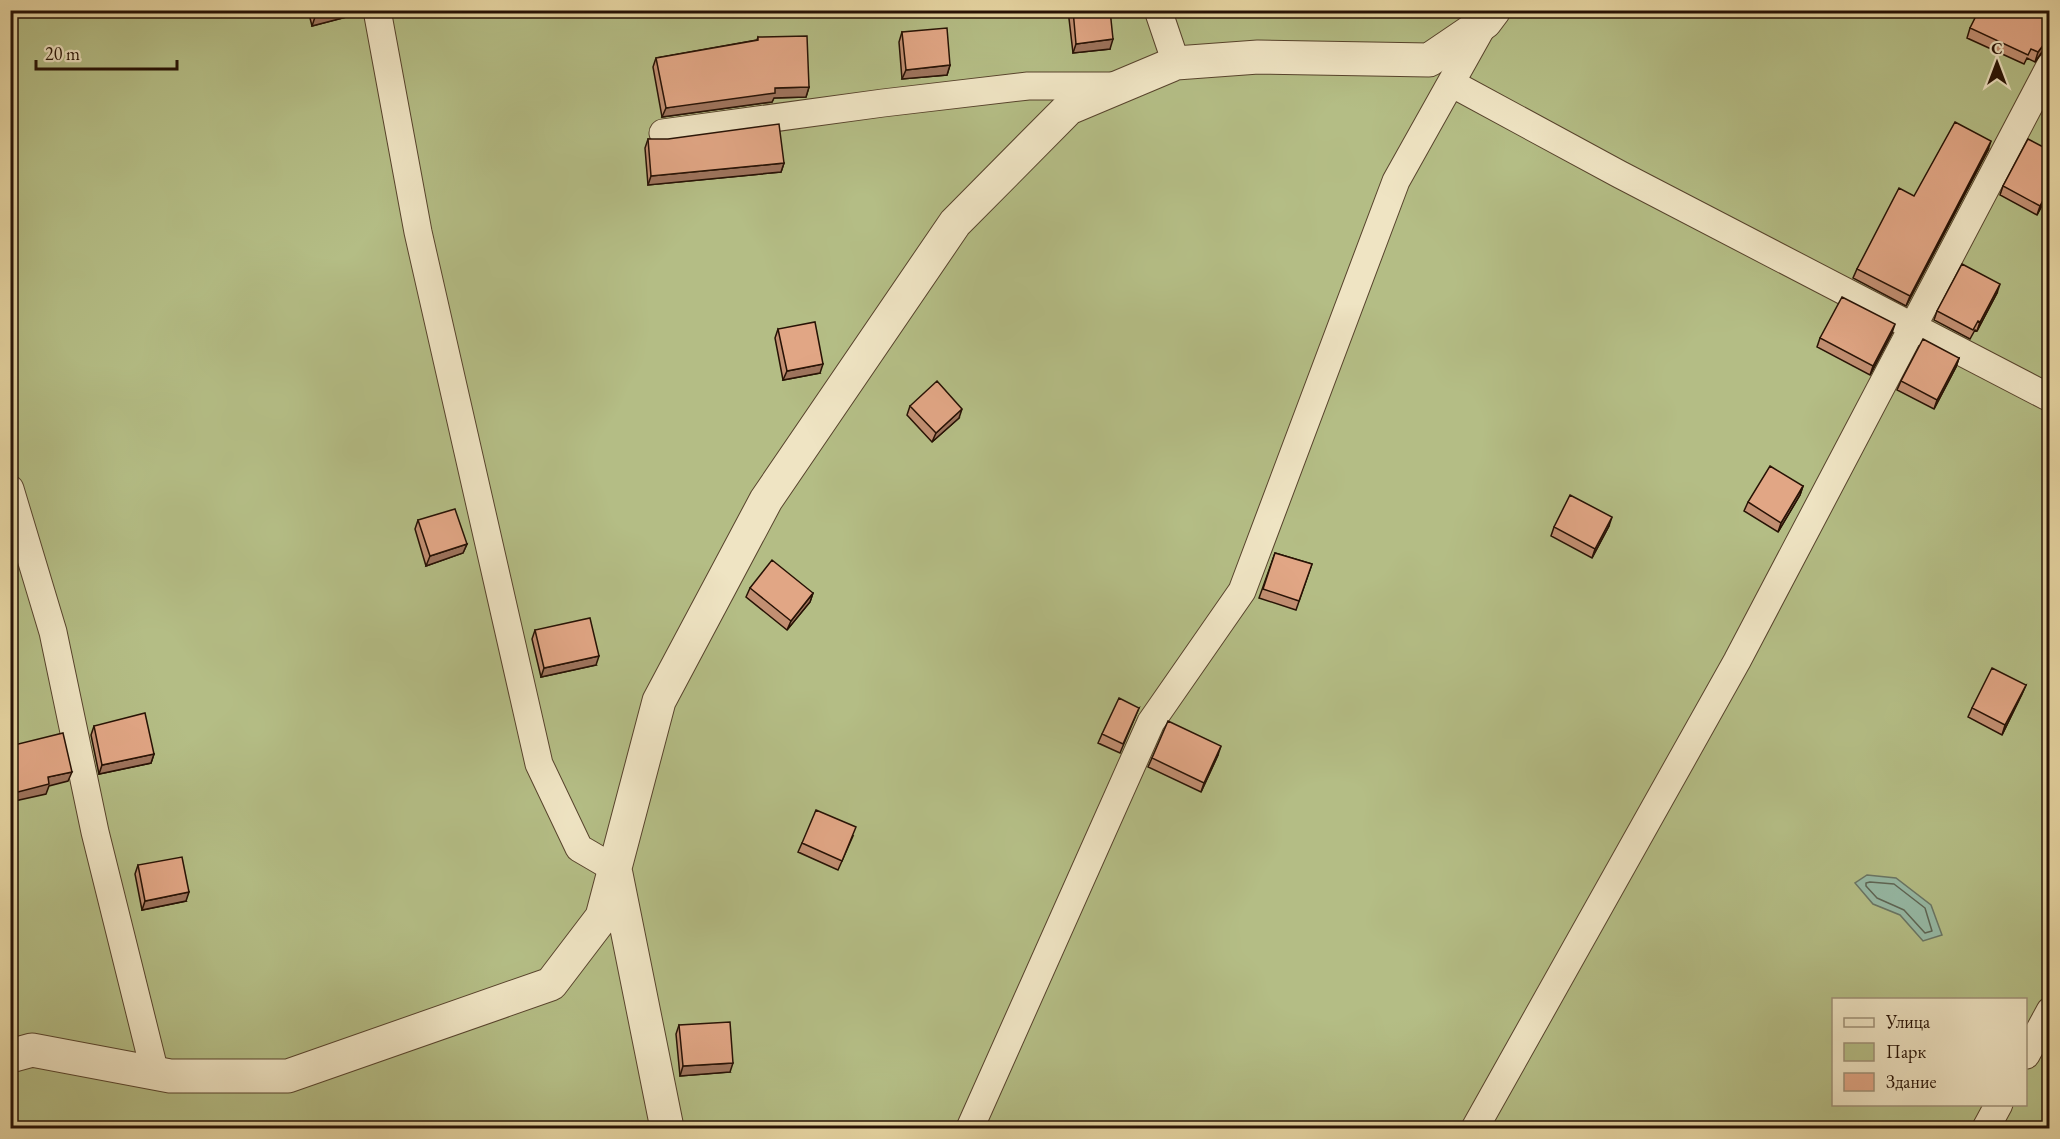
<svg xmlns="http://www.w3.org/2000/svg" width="2060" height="1139" font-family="'EB Garamond',serif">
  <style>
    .green { fill: #b4bd85; stroke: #6e6845; stroke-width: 1.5; fill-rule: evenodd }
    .water { fill: #96b9a5; stroke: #6a7665; stroke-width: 1.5 }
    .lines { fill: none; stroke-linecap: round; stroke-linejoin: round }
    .shore { stroke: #5e6655; stroke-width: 1.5 }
    .lane-casing { stroke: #57432c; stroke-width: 29 }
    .street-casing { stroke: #57432c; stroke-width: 35 }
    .lane { stroke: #efe4c3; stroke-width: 27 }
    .street { stroke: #efe4c3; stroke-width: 33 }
    .wall { fill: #c28f72; stroke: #271205; stroke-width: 1.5 }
    .shaded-wall { fill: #9e745d; stroke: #271205; stroke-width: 1.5 }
    .building { fill: #e1a685; stroke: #271205; stroke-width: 1.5 }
  </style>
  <rect width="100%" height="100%" fill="#e6d5a2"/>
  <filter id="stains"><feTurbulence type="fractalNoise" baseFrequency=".00333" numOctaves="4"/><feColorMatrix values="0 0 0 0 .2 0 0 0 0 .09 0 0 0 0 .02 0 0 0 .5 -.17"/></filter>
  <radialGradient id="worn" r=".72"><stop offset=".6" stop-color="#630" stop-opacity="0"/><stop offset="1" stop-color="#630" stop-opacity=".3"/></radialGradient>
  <path class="green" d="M10,11H2049V1128H11ZM1834,1000H2026V1104H1834Z"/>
  <path class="water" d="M1867,875L1896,878L1931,905L1942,935L1923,941L1900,915L1873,904L1855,883Z"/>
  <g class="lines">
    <path class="shore" d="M1870,882L1894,884L1925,908L1932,931L1925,933L1904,910L1877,898L1866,886V883Z"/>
    <g class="lane-casing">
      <path id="lane" d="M377,10L418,232L539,764L579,848L615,869
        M1158,10L1176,63
        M1451,83L1619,174L2050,398
        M663,133L883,103L1028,86H1114
        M10,489L53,632L95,832L155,1073
        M2026,1055L2050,1011
        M970,1128L1151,722L1242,591L1396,181L1485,22
        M1475,1128L1737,661L2050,66
        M1986,1128L1999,1104"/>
    </g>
    <g class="street-casing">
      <path id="street" d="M616,874L667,1128
        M10,1056L32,1050L170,1076H288L551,984L602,917L659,701L766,500L955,223L1069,108L1176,63L1258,57L1429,60L1485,22L1494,10"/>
    </g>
    <use href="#lane" class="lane"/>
    <use href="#street" class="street"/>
  </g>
  <path class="wall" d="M308,10H362V13L312,26Z
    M1068,10H1110V49L1073,53Z
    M2049,15V50L2042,52L2035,62L2027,58L2024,64L1967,38L1970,28Z
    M902,32L950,65L947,75L902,79L899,42Z
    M758,37L809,87L806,97L774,98L772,102L662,117L653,67L656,58L757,40Z
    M648,139L784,163L781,172L648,185L645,148Z
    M1988,150L1906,306L1853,278L1857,269L1914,196Z
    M2003,186L2049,192L2037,215L2000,195Z
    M1997,293L1977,331L1975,330L1970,339L1934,320L1937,311Z
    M778,329L820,373L783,380L775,338Z
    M1892,333L1870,375L1817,347L1820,338Z
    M1959,358L1956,367L1934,409L1897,390L1901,381Z
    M910,406L959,418L932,442L907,415Z
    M1803,486L1800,495L1778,532L1744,511L1748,502Z
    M418,520L467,544L463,553L426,566L415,529Z
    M1609,526L1592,558L1551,536L1554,527Z
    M1275,553L1312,564L1296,610L1259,598Z
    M750,588L813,593L810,602L787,630L746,597Z
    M535,630L596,665L541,677L532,639Z
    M2026,685L2022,694L2002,735L1968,717L1972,708Z
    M1139,708L1120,753L1098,743L1102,734Z
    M94,726L154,754L151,763L99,774L91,735Z
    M1218,755L1201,792L1148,767L1152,758Z
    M853,836L838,870L798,852L802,843Z
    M138,865L186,901L142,910L135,874Z
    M679,1025L730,1072L680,1076L676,1034Z"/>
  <path class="shaded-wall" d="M339,10H362V13L312,26L315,17Z
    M1113,39L1110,49L1073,53L1076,44Z
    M2049,42V50L2042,52L2035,62L2038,52L2045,43Z
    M950,65L947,75L902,79L906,70Z
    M809,87L806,97L774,98L772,102L662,117L666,108L775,88Z
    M1991,141L1988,150L1906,306L1910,296Z
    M784,163L781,172L648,185L651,176Z
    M2049,189V192L2037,215L2040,206Z
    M2000,284L1997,293L1977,331L1980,322Z
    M1895,324L1892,333L1870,375L1873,366Z
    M1959,358L1956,367L1934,409L1937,400Z
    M823,364L820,373L783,380L787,371Z
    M962,409L959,418L932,442L936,433Z
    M1803,486L1800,495L1778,532L1781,523Z
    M1612,517L1609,526L1592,558L1595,549Z
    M467,544L463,553L426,566L430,556Z
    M813,593L810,602L787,630L791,621Z
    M599,656L596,665L541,677L544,668Z
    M2026,685L2022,694L2002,735L2005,725Z
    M1221,746L1218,755L1201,792L1204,783Z
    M154,754L151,763L99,774L102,765Z
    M72,772L68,781L49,786L46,794L10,802V794L48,777Z
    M189,892L186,901L142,910L145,901Z
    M733,1063L730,1072L680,1076L683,1066Z"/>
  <path class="building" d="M314,10H339L315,17Z
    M1073,10H1110L1113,39L1076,44Z
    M1979,10H2040L2049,15V42L2045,43L2038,52L2031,49L2028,55L1970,28Z
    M947,28L950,65L906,70L902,32Z
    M807,36L809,87L775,88V93L666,108L656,58L758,40V37Z
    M1955,122L1991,141L1910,296L1857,269L1899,188L1914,196Z
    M779,124L784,163L651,176L648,139H668Z
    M2028,139L2049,150V189L2040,206L2003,186Z
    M1962,264L2000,284L1980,322L1978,321L1973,330L1937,311Z
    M1842,297L1895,324L1873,366L1820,338Z
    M815,322L823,364L787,371L778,329Z
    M1923,339L1959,358L1937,400L1901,381Z
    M937,381L962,409L936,433L910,406Z
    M1770,466L1803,486L1781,523L1748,502Z
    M1570,495L1612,517L1595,549L1554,527Z
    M455,509L467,544L430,556L418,520Z
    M1275,553L1312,564L1299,601L1263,589Z
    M772,560L813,593L791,621L750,588Z
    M590,618L599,656L544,668L535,630Z
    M1992,668L2026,685L2005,725L1972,708Z
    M1119,698L1139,708L1123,744L1102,734Z
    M145,713L154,754L102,765L94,726Z
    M1168,721L1221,746L1204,783L1152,758Z
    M63,733L72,772L48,777L49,784L10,794V746Z
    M816,810L856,827L842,861L802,843Z
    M182,857L189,892L145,901L138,865Z
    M730,1022L733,1063L683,1066L679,1025Z"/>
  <rect width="2060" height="1139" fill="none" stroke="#e6d5a2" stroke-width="36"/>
  <rect x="12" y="12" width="2036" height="1115" fill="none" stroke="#271205" stroke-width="3"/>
  <rect x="18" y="18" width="2024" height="1103" fill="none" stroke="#271205" stroke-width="1.5"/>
  <rect x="1832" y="998" width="195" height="108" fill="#efe4c3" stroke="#9f9077" stroke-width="1.5"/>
  <rect x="1844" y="1018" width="30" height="9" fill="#efe4c3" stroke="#9f9077" stroke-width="1.5"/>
  <text x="1886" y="1028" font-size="18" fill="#271205">Улица</text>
  <rect x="1844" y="1043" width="30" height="18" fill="#b4bd85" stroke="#9f9077" stroke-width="1.5"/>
  <text x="1886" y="1058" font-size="18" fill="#271205">Парк</text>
  <rect x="1844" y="1073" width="30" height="18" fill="#e1a685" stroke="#9f9077" stroke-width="1.5"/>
  <text x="1886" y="1088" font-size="18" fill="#271205">Здание</text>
  <g transform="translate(1997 63)" stroke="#efe4c3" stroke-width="4.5" paint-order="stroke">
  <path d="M0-4.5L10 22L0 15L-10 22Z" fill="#271205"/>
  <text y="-9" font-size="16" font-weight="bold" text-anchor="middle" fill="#271205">С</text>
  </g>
  <path d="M36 60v9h141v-9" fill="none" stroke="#271205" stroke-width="3"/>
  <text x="45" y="60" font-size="18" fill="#271205" stroke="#efe4c3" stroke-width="4.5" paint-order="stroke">20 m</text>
  <rect width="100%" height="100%" filter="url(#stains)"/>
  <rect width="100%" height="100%" fill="url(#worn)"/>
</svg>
